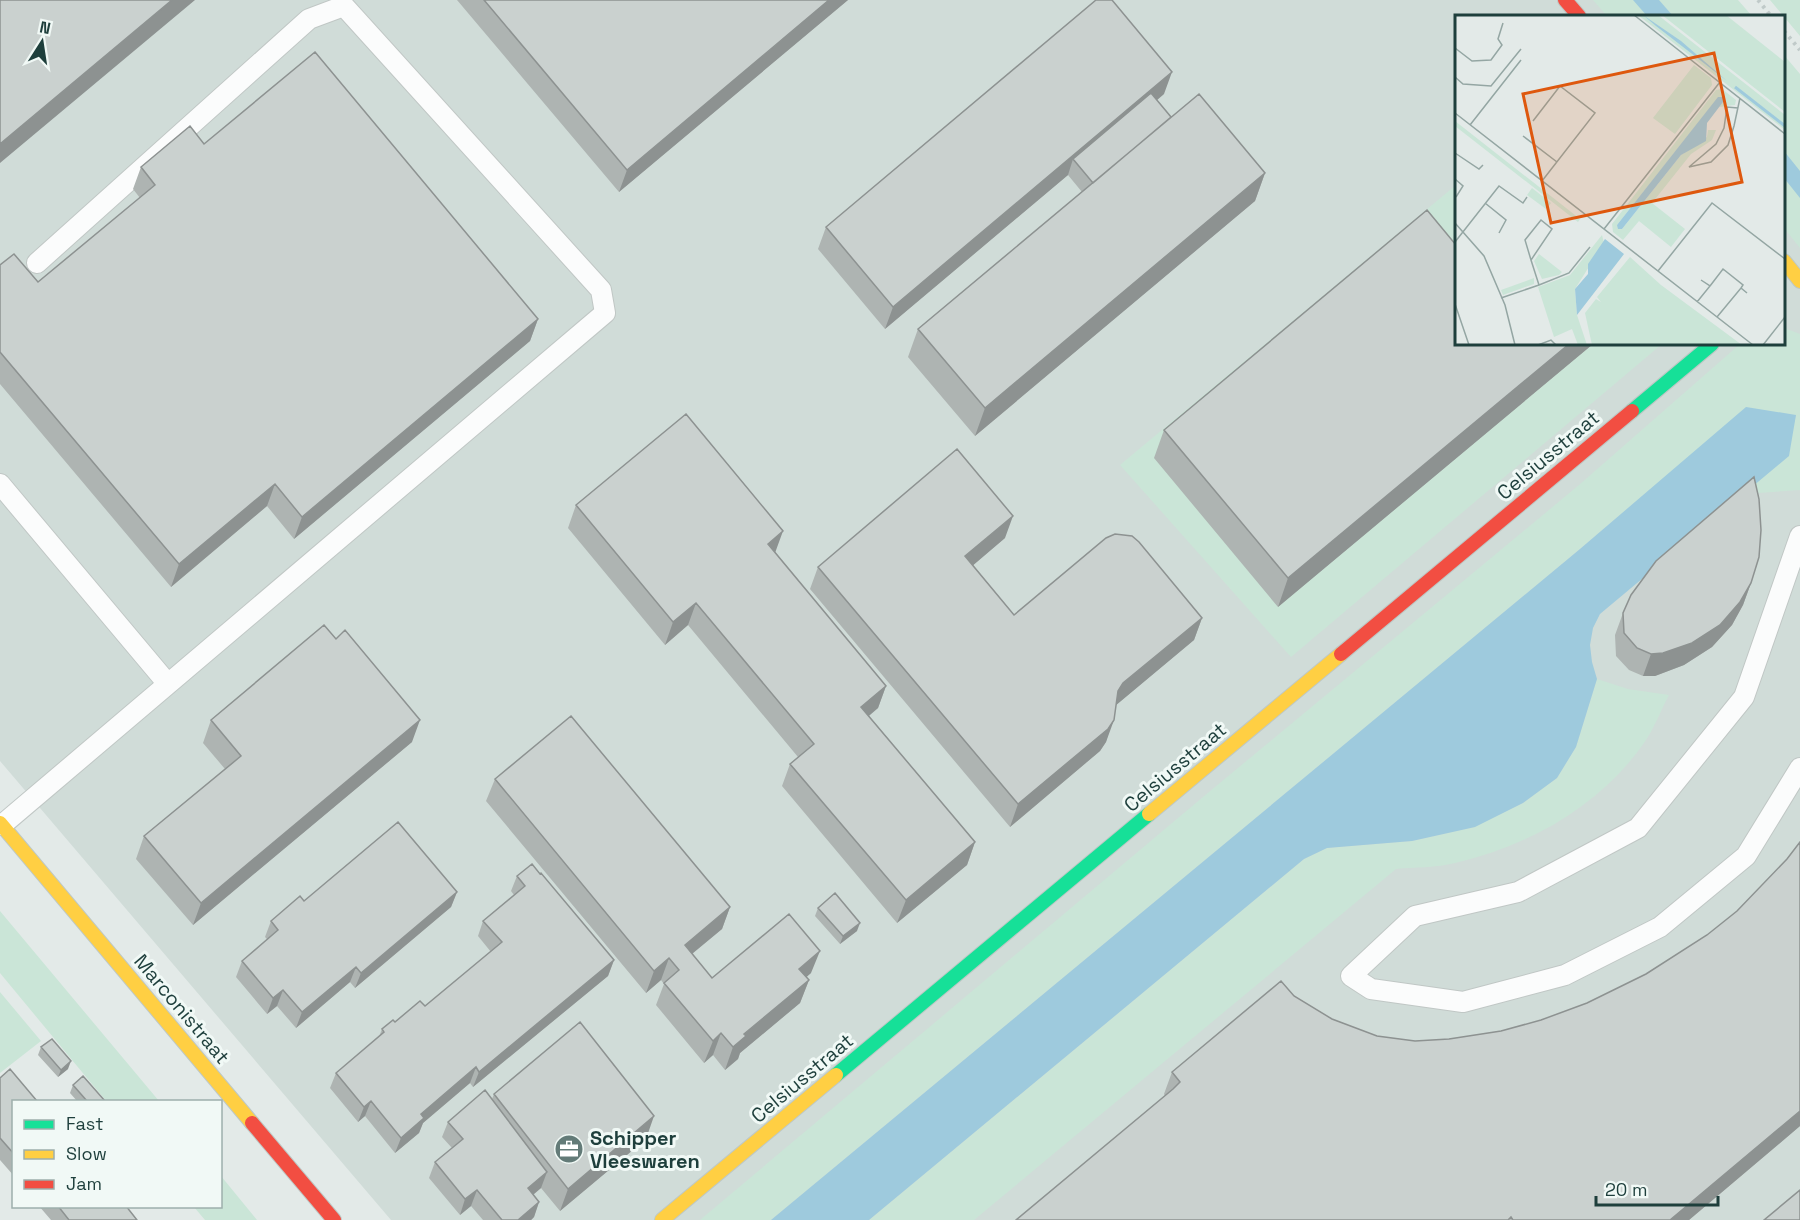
<svg xmlns="http://www.w3.org/2000/svg" width="1800" height="1220" font-family="'Space Grotesk',sans-serif">
  <style>
    .built { fill: #d0dcd8 }
    .green { fill: #cae5d7 }
    .water { fill: #9ecadd }
    .lines { fill: none; stroke-linecap: round; stroke-linejoin: round }
    .lane-casing { stroke: #c0c7c5; stroke-width: 22 }
    .fast-casing { stroke: #bec8c5; stroke-width: 16 }
    .slow-casing { stroke: #bec8c5; stroke-width: 16 }
    .jam-casing { stroke: #bec8c5; stroke-width: 16 }
    .path { stroke: #c0cac9; stroke-width: 4; stroke-dasharray: 3 4.5; stroke-linecap: butt }
    .lane { stroke: #fbfcfc; stroke-width: 20 }
    .fast { stroke: #16e098; stroke-width: 14 }
    .slow { stroke: #ffcf43; stroke-width: 14 }
    .jam { stroke: #f24e42; stroke-width: 14 }
    .wall { fill: #aeb4b2 }
    .shaded-wall { fill: #8d9291 }
    .building { fill: #cad1cf; stroke: #8d9291; stroke-width: 1.5 }
    .labels { text-anchor: middle; stroke-width: 6; stroke-linejoin: round; paint-order: stroke }
    .street-label { font-size: 20px; fill: #1e3f3c; stroke: #f1f9f6 }
    .poi-label { font-size: 20px; font-weight: bold; fill: #1e3f3c; stroke: #f1f9f6; text-anchor: start }
    .inset-river { fill: none; stroke: #9ecadd; stroke-width: 3 }
    .inset-road { fill: none; stroke: #94a6a3; stroke-width: 1.5 }
    .view { fill: #de580e; fill-opacity: 0.15; stroke: #de580e; stroke-width: 3 }
    .inset-edge { fill: none; stroke: #1e3f3c; stroke-width: 3 }
  </style>
  <rect width="100%" height="100%" fill="#e3eae8"/>
  <path class="built" d="M0,0H1644L1658,16H1456V344H1784V166L1800,186V1220H391L0,761Z"/>
  <path class="green" d="M1593,0H1738L1752,16H1607Z
    M1770,0H1800V36Z
    M1784,55L1800,74V248L1784,228Z
    M1456,185V344H1662L1291,657L1120,465Z
    M1784,328L1800,334V490L1744,494L1796,416L1746,408L1580,549L771,1220H700L1203,797L1579,485L1740,344H1784Z
    M1597,679L1628,689L1669,695C1661,710 1654,729 1644,743C1600,806 1529,846 1455,863C1436,868 1415,867 1396,869L974,1220H869L1304,859L1327,848L1412,841L1474,827L1523,803L1557,778L1576,747Z
    M0,911L5,917L159,1101H106L0,973Z
    M0,992L41,1041L0,1073Z
    M221,1176L257,1220H205L194,1207L220,1206Z"/>
  <path class="water" d="M1633,0H1659L1673,16H1647Z
    M1784,151L1800,171V198L1784,178Z
    M1746,407L1796,415L1789,456L1600,614L1593,628L1590,645L1592,662L1597,679L1576,747L1557,778L1523,803L1475,827L1412,841L1327,848L1304,859L869,1220H771L1580,549Z"/>
  <g class="lines">
    <g class="lane-casing">
      <path id="lane" d="M0,484L168,684
        M1800,536L1744,697L1638,828L1518,892L1415,916L1351,976L1371,989L1463,1002L1565,975L1660,927L1746,856L1800,768
        M2,825L605,313L601,290L344,6L309,19L37,263"/>
    </g>
    <g class="fast-casing">
      <path id="fast" d="M1632,411L1712,344
        M836,1075L1149,814"/>
    </g>
    <g class="slow-casing">
      <path id="slow" d="M1784,261L1800,281
        M1149,814L1341,654
        M0,823L252,1123
        M662,1220L836,1075"/>
    </g>
    <g class="jam-casing">
      <path id="jam" d="M1565,0L1579,16
        M1341,654L1632,411
        M252,1123L334,1220"/>
    </g>
    <path class="path" d="M1758,0L1771,16
      M1784,31L1800,50"/>
    <use href="#lane" class="lane"/>
    <use href="#fast" class="fast"/>
    <use href="#slow" class="slow"/>
    <use href="#jam" class="jam"/>
  </g>
  <path class="wall" d="M457,0H848L619,192Z
    M1164,94L1157,100L1171,117L1265,173L1255,201L975,436L908,357L918,329L1082,192L1068,175L885,329L818,249L826,227Z
    M204,144L538,319L530,341L294,539L267,506L171,587L0,384V265L38,282L140,198L133,189L141,167Z
    M1456,344H1593L1278,607L1154,458L1164,430Z
    M576,505L775,552L886,686L878,708L869,716L975,842L967,865L897,923L782,786L790,764L798,757L688,625L665,645L568,528Z
    M1005,538L973,565L1014,615L1202,618L1194,640L1116,705L1106,742L1100,751L1010,827L810,589L818,567Z
    M1751,583L1743,605L1732,625L1712,647L1684,665L1655,676H1643L1629,670L1616,656L1615,635L1623,613Z
    M211,720L412,742L193,925L136,859L144,836L225,769L203,743Z
    M495,779L730,907L722,929L692,954L712,978L811,973L806,977L809,980L800,1003L740,1053L738,1059L725,1070L713,1055L704,1063L656,1005L664,984L661,980L646,993L486,801Z
    M517,876L614,960L608,976L473,1087L470,1083L423,1123L419,1133L395,1153L365,1116L358,1122L330,1088L336,1073L379,1037L382,1029L425,1006L491,952L478,936L483,921L514,895L511,891Z
    M457,892L451,907L355,988L350,982L296,1028L277,1006L267,1014L236,977L242,961L268,940L265,937L271,921L304,901Z
    M818,908L857,931L840,944L815,916Z
    M1294,996L1332,1019L1377,1036L1800,1126L1689,1220H1016L1165,1096L1164,1094L1172,1072Z
    M41,1047L68,1069L58,1077L38,1055Z
    M0,1078L14,1101V1176L0,1160Z
    M73,1085L105,1101H77L70,1093Z
    M494,1094L646,1139L560,1211L541,1188L533,1195L539,1202L534,1217L531,1220H483L471,1206L460,1215L429,1178L435,1162L452,1148L442,1137L448,1122L492,1099Z
    M39,1206H126L137,1220H51Z"/>
  <path class="shaded-wall" d="M172,0H195L0,163V144Z
    M829,0H848L619,192L627,170Z
    M1172,72L1164,94L1079,166L1073,159L1068,175L885,329L893,307Z
    M1265,173L1255,201L975,436L985,408Z
    M538,319L530,341L294,539L302,517Z
    M1569,344H1593L1278,607L1288,578Z
    M275,484L267,506L171,587L179,564Z
    M1013,516L1005,538L957,579L965,556Z
    M783,531L775,553L768,544Z
    M1751,583L1743,605L1732,625L1712,647L1684,665L1655,676H1643L1651,654Z
    M696,603L688,625L665,645L673,622Z
    M1202,618L1194,640L1115,706L1118,691L1123,683Z
    M886,686L878,708L853,729L861,707Z
    M420,720L412,742L193,925L201,903Z
    M1114,720L1106,742L1100,751L1010,827L1018,804Z
    M975,842L967,865L897,923L906,900Z
    M457,892L451,907L355,988L361,973Z
    M730,907L722,929L676,967L685,945Z
    M860,923L857,931L840,944L843,936Z
    M820,951L811,973L791,991L799,969Z
    M669,958L661,980L646,993L654,971Z
    M614,960L608,976L473,1087L479,1072Z
    M356,967L350,982L296,1028L302,1012Z
    M809,980L800,1003L740,1053L738,1059L725,1070L733,1047L744,1034Z
    M283,990L277,1006L267,1014L273,998Z
    M721,1033L713,1055L704,1063L713,1041Z
    M71,1061L68,1069L58,1077L61,1070Z
    M476,1067L470,1083L423,1123L419,1133L395,1153L401,1138L421,1114Z
    M371,1101L365,1116L358,1122L364,1107Z
    M1800,1111V1126L1689,1220H1670Z
    M654,1116L646,1139L560,1211L568,1189Z
    M547,1172L541,1188L522,1204L528,1188Z
    M477,1190L471,1206L460,1215L465,1199Z
    M539,1202L534,1217L531,1220H518Z"/>
  <path class="building" d="M0,0H172L0,144Z
    M484,0H829L627,170Z
    M1096,0H1112L1172,72L893,307L826,227Z
    M315,52L538,319L302,517L275,484L179,564L0,352V265L14,254L38,282L155,185L141,167L190,126L204,144Z
    M1151,93L1171,117L1093,183L1073,159Z
    M1199,94L1265,173L985,408L918,329Z
    M1427,210L1456,245V344H1569L1288,578L1164,430Z
    M686,414L783,531L768,544L886,686L861,707L975,842L906,900L790,764L814,744L696,603L673,622L576,505Z
    M957,449L1013,516L965,556L1014,615L1106,538L1115,534L1132,536L1139,542L1202,618L1123,683L1118,691L1114,720L1108,729L1018,804L818,567Z
    M1754,477L1759,499L1761,530L1759,557L1751,583L1740,602L1720,625L1692,643L1663,653L1651,654L1637,648L1624,633L1623,613L1631,595L1656,561Z
    M324,625L336,639L345,630L420,720L201,903L144,836L241,756L211,720Z
    M571,716L730,907L685,945L712,978L789,914L820,951L799,969L809,980L744,1034L746,1036L733,1047L721,1033L713,1041L664,983L679,970L669,958L654,971L495,779Z
    M398,822L457,892L361,973L356,967L302,1012L283,990L273,998L242,961L278,930L271,921L300,896L304,901Z
    M1800,842V1111L1670,1220H1513L1511,1217L1508,1220H1016L1173,1089L1180,1082L1172,1072L1281,981L1294,996L1332,1019L1377,1036L1415,1041L1449,1039L1501,1031L1541,1020L1587,1003L1646,974L1707,935L1737,911L1787,859Z
    M532,864L540,874L541,873L614,960L479,1072L476,1067L421,1114L424,1118L401,1138L371,1101L364,1107L336,1073L384,1032L382,1029L393,1020L395,1022L420,1001L425,1006L502,942L483,921L525,886L517,876Z
    M835,893L860,923L843,936L818,908Z
    M580,1022L654,1116L568,1189L494,1094Z
    M52,1039L71,1061L61,1070L41,1047Z
    M10,1069L37,1101H14V1154L0,1138V1078Z
    M83,1076L105,1101H87L73,1085Z
    M485,1090L547,1172L528,1188L539,1202L518,1220H502L477,1190L465,1199L435,1162L463,1139L448,1122Z
    M1800,1190V1220H1764Z
    M58,1206H126L137,1220H69Z"/>
  <defs>
    <g id="office-disc" transform="scale(1.5)"><circle r="9.5" fill="#637b78" stroke="#f1f9f6"/><path d="M-6-3h4V-5.5h4V-3h4V5H-6ZM-1-4.5V-3h2v-1.5ZM-6 0V1H6V0Z" fill="#fff"/></g>
  </defs>
  <g fill-rule="evenodd">
    <use href="#office-disc" x="569" y="1149"/>
  </g>
  <g class="labels">
    <g class="street-label">
      <text transform="translate(1548 455) rotate(-40)" y="7">Celsiusstraat</text>
      <text transform="translate(1175 767) rotate(-40)" y="7">Celsiusstraat</text>
      <text transform="translate(182 1009) rotate(50)" y="7">Marconistraat</text>
      <text transform="translate(802 1078) rotate(-40)" y="7">Celsiusstraat</text>
    </g>
    <g class="poi-label">
      <text x="590" y="1145">Schipper<tspan x="590" dy="23">Vleeswaren</tspan></text>
    </g>
  </g>
  <g transform="translate(1455 15)">
    <rect width="330" height="330" fill="#e3eae8"/>
    <path d="M183,0H203L330,100V115ZM207,0H271L281,8L330,47V97ZM239,50L256,63L257,70L220,119L198,103ZM267,74L281,85L280,90L264,92L268,87L267,82L263,83L162,210L167,214L226,140L252,122L253,115H261L257,125L236,139L197,188L230,214L216,232L184,206L168,225L158,217L157,209L261,75ZM0,106L125,204L123,207L0,111ZM77,173L96,188L91,194L72,180ZM147,220L149,228L120,274L122,300L132,330H123L117,314L99,322L83,272L115,260ZM84,239L107,257L104,260L87,264L79,246ZM175,242L206,270L287,330H137L130,298L141,284L146,287L142,282ZM79,263V269L48,280L46,275Z" fill="#cae5d7"/>
    <path d="M188,0L226,26L272,66L201,11ZM263,82H268V87L252,108L251,126L226,140L167,214H163L162,210ZM150,224L169,239L122,300L120,274L133,259V249Z" fill="#9ecadd"/>
    <path class="inset-river" d="M280,72L330,111"/>
    <path class="inset-road" d="M179,0L330,119M0,33L17,46L36,45L47,30L43,24L48,8M0,62L8,69L36,71L66,34M283,93L272,92L269,113L261,129L234,152L256,147L273,130L279,111L285,83M0,98L298,330M78,106L105,71L140,98L87,166M15,110L66,45M68,121L102,147M0,138L24,154L28,150M0,164L8,171L1,182M30,188L51,205L44,218M0,208L29,241L50,290L60,330M149,214L265,67M0,227L44,171L68,188L72,182M203,256L257,188L330,244M84,270L114,258L135,232M255,271L268,254L288,270L286,273M46,283L84,270L76,245L97,214L86,205L70,225L76,245M242,287L255,271L246,265M0,289L14,330M262,302L286,273L292,278M83,330L96,325L101,330M308,330L330,302"/>
    <path class="view" d="M259,38L287,167L96,208L68,79Z"/>
    <rect width="330" height="330" class="inset-edge"/>
  </g>
  <rect x="12" y="1100" width="210" height="108" fill="#f1f9f6" stroke="#9dafac" stroke-width="1.5"/>
  <rect x="24" y="1120" width="30" height="9" fill="#16e098" stroke="#9dafac" stroke-width="1.5"/>
  <text x="66" y="1130" font-size="18" fill="#1e3f3c">Fast</text>
  <rect x="24" y="1150" width="30" height="9" fill="#ffcf43" stroke="#9dafac" stroke-width="1.5"/>
  <text x="66" y="1160" font-size="18" fill="#1e3f3c">Slow</text>
  <rect x="24" y="1180" width="30" height="9" fill="#f24e42" stroke="#9dafac" stroke-width="1.5"/>
  <text x="66" y="1190" font-size="18" fill="#1e3f3c">Jam</text>
  <g transform="translate(42 42) rotate(12)" stroke="#f1f9f6" stroke-width="4.5" paint-order="stroke">
  <path d="M0-4.5L10 22L0 15L-10 22Z" fill="#1e3f3c"/>
  <text y="-9" font-size="16" font-weight="bold" text-anchor="middle" fill="#1e3f3c">N</text>
  </g>
  <path d="M1596 1196v9h122v-9" fill="none" stroke="#1e3f3c" stroke-width="3"/>
  <text x="1605" y="1196" font-size="18" fill="#1e3f3c" stroke="#f1f9f6" stroke-width="4.5" paint-order="stroke">20 m</text>
</svg>
